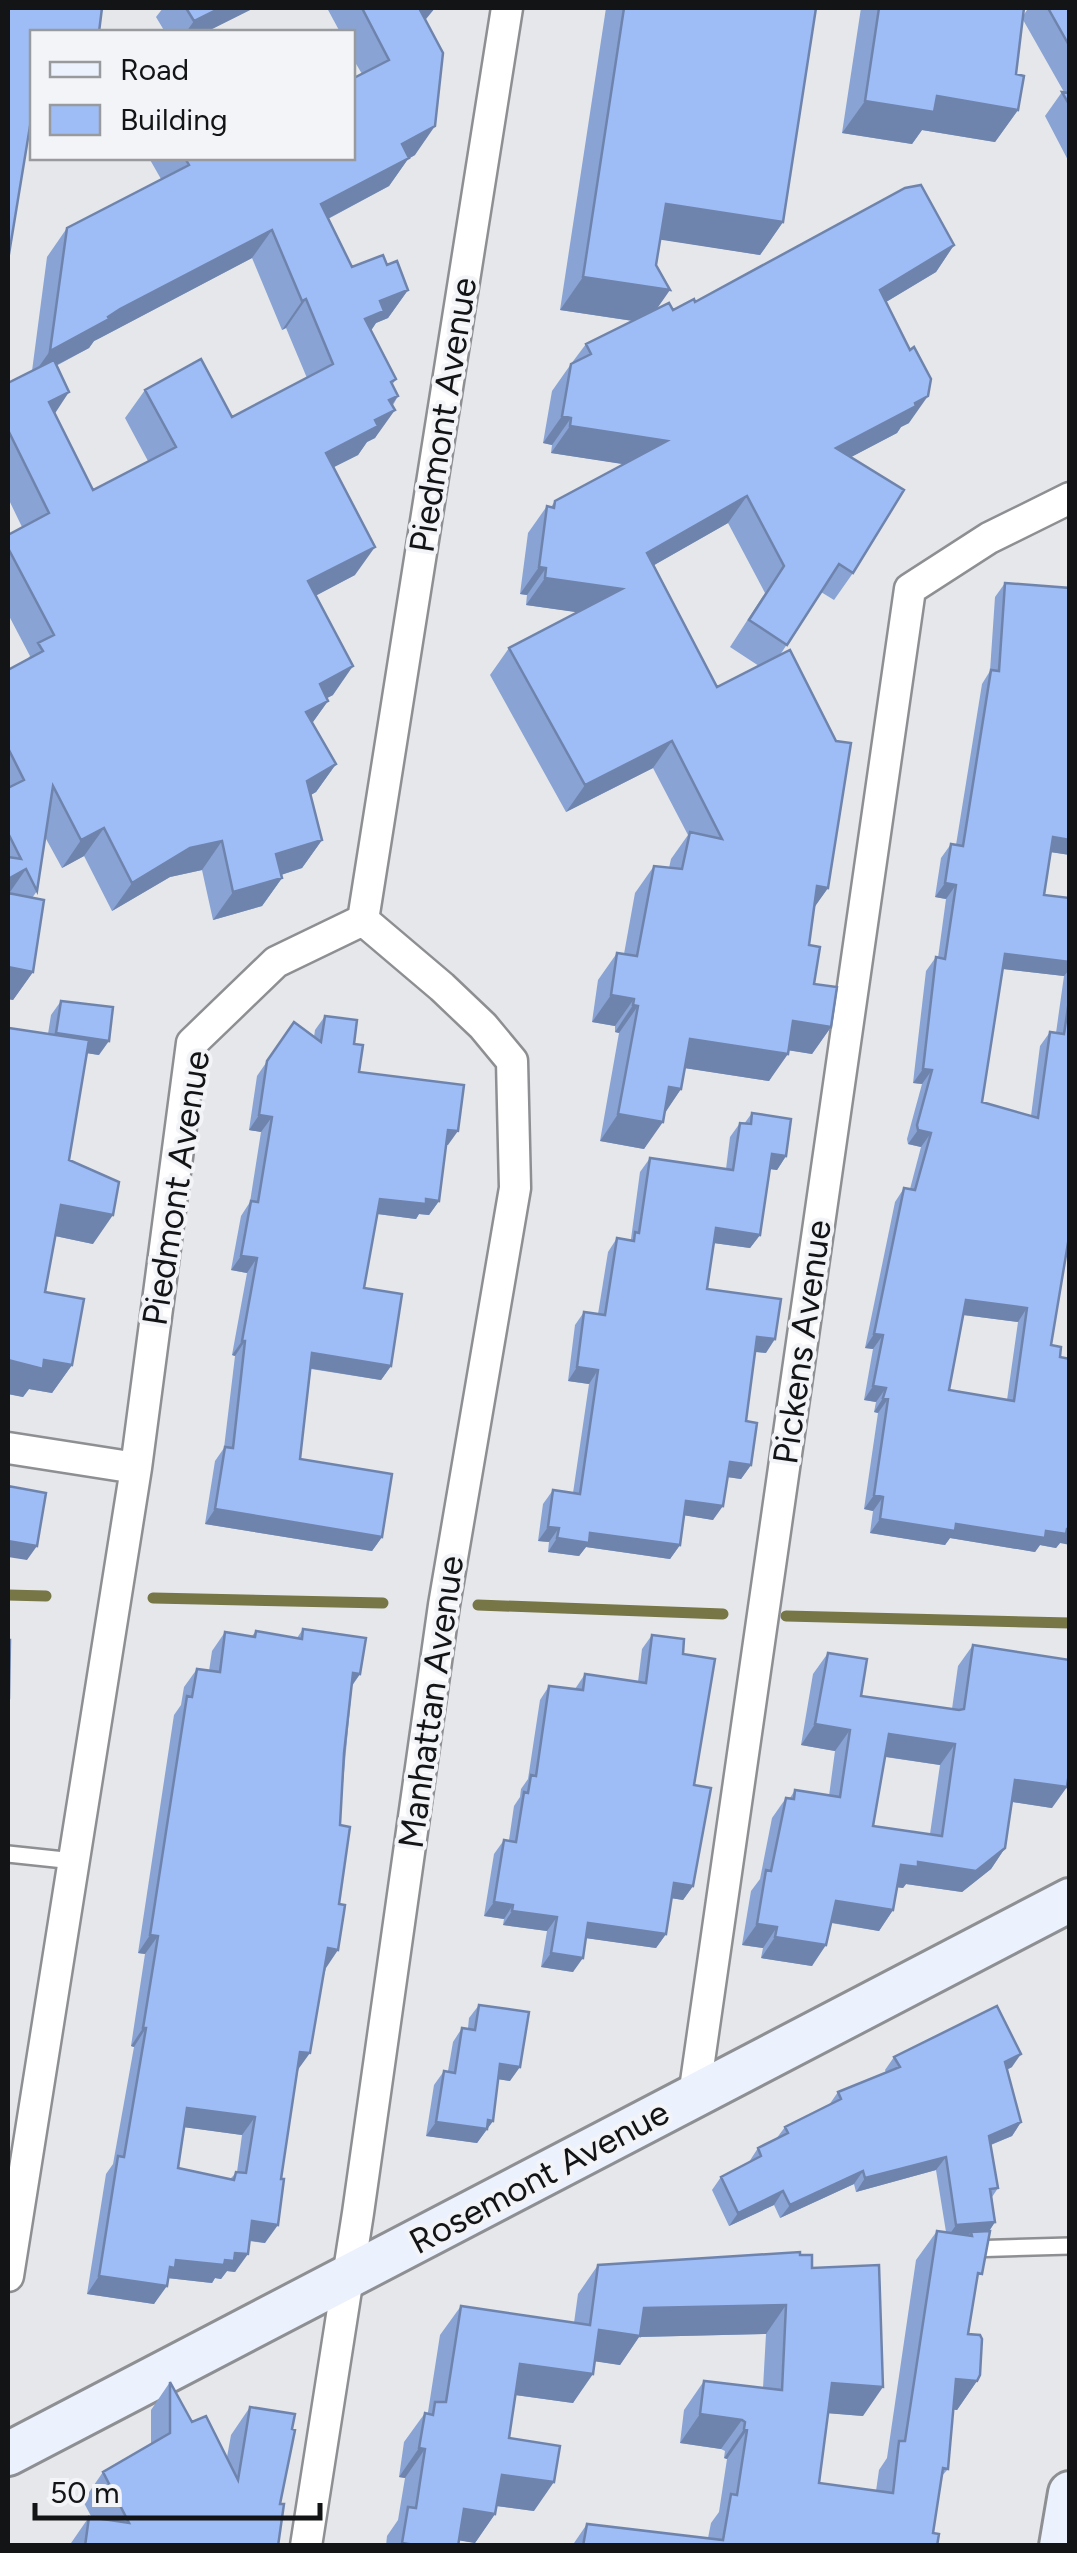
<svg xmlns="http://www.w3.org/2000/svg" width="1077" height="2553" font-family="Figtree,sans-serif">
  <style>
    .lines { fill: none; stroke-linecap: round; stroke-linejoin: round }
    .stream { stroke: #767647; stroke-width: 11 }
    .lane-casing { stroke: #8e8f92; stroke-width: 20 }
    .street-casing { stroke: #8e8f92; stroke-width: 35 }
    .secondary-casing { stroke: #8e8f92; stroke-width: 48 }
    .lane { stroke: #fff; stroke-width: 15 }
    .street { stroke: #fff; stroke-width: 30 }
    .secondary { stroke: #ebf1fd; stroke-width: 42 }
    .wall { fill: #88a3d4; fill-rule: evenodd }
    .shaded-wall { fill: #6f84ad }
    .building { fill: #9ebdf7; stroke: #6f84ad; stroke-width: 2.5; fill-rule: evenodd }
    .labels { text-anchor: middle; stroke-width: 8; stroke-linejoin: round; paint-order: stroke }
    .street-label { font-size: 35px; fill: #131415; stroke: #f3f4f8 }
  </style>
  <rect width="100%" height="100%" fill="#e5e7ea"/>
  <g class="lines">
    <path class="stream" d="M8,1595L46,1596
      M153,1598L383,1603
      M478,1605L723,1614
      M786,1616L1070,1623"/>
    <g class="lane-casing">
      <path id="lane" d="M8,1854L74,1861
        M969,2249L1070,2246"/>
    </g>
    <g class="street-casing">
      <path id="street" d="M8,1448L136,1468
        M694,2096L910,589L989,538L1070,498
        M8,2276L136,1468L192,1043L276,962L363,920L507,8
        M306,2546L358,2213L444,1605L515,1188L512,1061L483,1026L442,987L363,920"/>
    </g>
    <g class="secondary-casing">
      <path id="secondary" d="M8,2454L1070,1900
        M1061,2546L1070,2493"/>
    </g>
    <use href="#lane" class="lane"/>
    <use href="#street" class="street"/>
    <use href="#secondary" class="secondary"/>
  </g>
  <path class="wall" d="M163,8H254L206,32H165L156,17Z
    M327,8H435L425,19L415,155L408,159L389,186L328,219L352,267L387,265L408,290L388,318L376,323L371,330L396,379L392,385L398,396L375,438L367,442L358,455L334,467L355,575L316,595L333,695L327,698L328,701L312,723L336,764L316,792L310,795L322,840L302,868L281,875L282,878L262,906L213,920L202,870L170,877L112,911L84,856L62,868L45,837L37,891L32,898L33,972L13,1000L8,999V670L27,660L30,656L8,614V535L22,527L8,498V383L32,371L47,257L67,228L161,179L149,158H352L362,74L352,57V32H340ZM252,258L282,330L286,328L307,378L232,417L145,390L125,418L148,461L93,490L55,414L56,366L89,348L94,341L100,338Z
    M606,8H816L783,222L760,255L660,239L656,265L657,309L673,310L695,302L954,245L936,272L886,302L909,423L901,427L897,433L851,457L853,573L834,600L821,592L780,655L828,888L814,907L809,945L814,984L831,1027L812,1054L788,1050L769,1081L685,1068L681,1089L664,1113L644,1149L600,1141L619,1033L615,1032V1026L592,1022L598,980L617,953L624,954L635,893L654,866L669,868L671,859L688,835L653,768L566,812L490,675L509,648L577,612L526,605L527,595L520,594L528,533L547,506L551,507L555,501L624,464L551,453L552,445L543,443L552,391L571,364L586,344L633,321L560,310ZM728,523L765,593L730,647L759,666L717,687L654,565Z
    M861,8H1024L1023,16L1027,10L1026,8H1070V164L1045,116L1062,92H1064L1022,18L1016,74L1018,110L995,142L922,130L912,144L842,133Z
    M1005,583L1070,588V855L1051,852L1044,895L1070,898V1231L1051,1345L1060,1357V1543L1056,1548L1040,1545L1035,1552L950,1538L945,1545L870,1533L873,1511L864,1509L878,1413L874,1412L876,1402L864,1400L873,1349L865,1348L895,1202L904,1188L910,1189L921,1147L908,1144L907,1139L922,1084L913,1083L926,971L936,957L938,958L946,899L935,897L941,858L951,844L956,845L982,684L990,671L995,597ZM1003,969L1064,976L1056,1033L1050,1032L1040,1046L1031,1116L982,1102ZM963,1315L1018,1322L1007,1400L949,1390Z
    M61,1001L99,1055L87,1053L69,1160L93,1244L55,1236L45,1292L72,1365L52,1393L29,1389L23,1397L8,1394V1029L9,1028L48,1034L51,1015Z
    M325,1016L354,1044L359,1072L448,1145H446L439,1201L429,1215L419,1214L416,1219L377,1214L364,1288L391,1366L381,1380L311,1369L300,1459L382,1537L372,1551L205,1524L215,1461L224,1448L235,1356L232,1355L247,1273L231,1270L241,1216L250,1202L261,1132L249,1130L257,1076L294,1022L314,1037L315,1030Z
    M752,1113L786,1156L777,1170L770,1169L760,1235L750,1248L714,1243L707,1289L766,1353L755,1352L746,1421L751,1465L741,1479L727,1477L713,1520L684,1515L680,1545L670,1559L586,1547L579,1556L548,1552L549,1542L538,1541L543,1504L553,1490L573,1493L589,1384L568,1381L575,1325L584,1312L598,1314L608,1252L617,1238L629,1241L631,1239L640,1172L650,1158L726,1169L730,1137L740,1123L744,1124Z
    M303,1629L360,1674L352,1686L326,1968L298,2071L265,2243L249,2241L235,2272L227,2271L221,2279L215,2278L212,2283L168,2278L154,2304L87,2294L106,2174L113,2164L134,2047L131,2046L145,1954L138,1953L174,1715L181,1705L184,1687L197,1669L209,1671L212,1651L225,1632L252,1636L256,1631L297,1638ZM184,2127L242,2135L237,2172L230,2179L178,2168Z
    M652,1635L683,1654L694,1785L693,1886L683,1900L671,1898L666,1934L656,1948L586,1938L573,1972L541,1967L547,1931L503,1925L504,1919L484,1916L494,1854L504,1840H509L514,1806L520,1797L521,1789L528,1779L540,1700L549,1686L575,1689L585,1674L638,1682L642,1649Z
    M973,1645L1052,1808L1012,1802L1005,1848L991,1869L962,1892L906,1884L903,1888L897,1887L893,1910L879,1931L831,1923L812,1966L761,1958L763,1948L742,1945L751,1891L760,1879L772,1818L786,1798H790L795,1790L829,1796L835,1751L801,1745L813,1674L828,1653L861,1696L952,1709L958,1666ZM885,1757L940,1765L930,1834L873,1826Z
    M479,2005L510,2081L498,2079L493,2121L477,2143L426,2136L434,2085L444,2071H448L453,2042L462,2028H468L469,2018Z
    M894,2057L1012,2067L1007,2070L1021,2122L1012,2136L991,2145L998,2188L992,2197L995,2222L989,2231L976,2282L968,2334L977,2381L957,2410L953,2409L948,2469L941,2477L933,2533L937,2546H572L587,2524L708,2538L711,2523L719,2512L727,2459L724,2458L725,2451L721,2449L680,2443L684,2410L704,2381L763,2388L766,2334L639,2337L620,2365L595,2361L573,2403L515,2395L509,2438L534,2511L496,2506L495,2514L475,2543L459,2540L458,2546H386L387,2536L398,2520L405,2478L399,2477L404,2442L425,2413L427,2414L428,2412L440,2335L461,2306L574,2323L578,2294L598,2265L800,2255L812,2268L863,2416L828,2413L819,2483L876,2491L879,2470L887,2458L916,2260L937,2231L946,2232L936,2170L856,2192L854,2184L780,2218L774,2205L729,2226L712,2190L721,2177L749,2162L758,2148L776,2139L785,2127L829,2105L838,2092L886,2073L885,2070Z
    M170,2382L192,2422L227,2457L231,2435L250,2407L280,2504L278,2546H69L89,2517L92,2518L83,2501L103,2472L151,2444V2410Z"/>
  <path class="shaded-wall" d="M220,8H254L206,32H186L194,21Z
    M419,8H435L422,24Z
    M937,96L1018,110L995,142L922,130L912,144L842,133L865,101Z
    M435,126L415,155L408,159L389,186L301,233L321,204L402,144Z
    M666,204L783,222L760,255L643,237Z
    M272,230L252,258L100,338L94,341L89,348L30,379L50,351L120,309Z
    M954,245L936,272L861,317L880,290Z
    M583,277L670,290L647,323L560,310Z
    M408,290L388,318L376,323L365,340V319L380,301Z
    M306,299L286,328L282,330L302,301Z
    M69,392L50,421L49,402Z
    M398,396L384,416L395,410L375,438L367,442L358,455L306,481L326,453L389,400Z
    M928,396L909,423L901,427L897,433L817,475L836,448Z
    M562,416L571,418L552,445L543,443Z
    M570,426L667,441L648,468L551,453Z
    M747,496L728,523L628,580L647,553Z
    M375,547L355,575L289,610L308,581Z
    M539,567L546,568L527,595L520,594Z
    M545,578L622,589L603,616L526,605Z
    M353,666L333,695L300,712L320,684Z
    M328,701L308,729L306,712Z
    M672,741L653,768L566,812L585,785Z
    M336,764L316,792L287,809L307,781Z
    M104,828L84,856L62,868L81,840Z
    M1053,837L1070,840V855L1043,851Z
    M322,840L302,868L256,883L276,854Z
    M222,841L202,870L170,877L112,911L132,883L190,848Z
    M26,869L8,895V879Z
    M282,878L262,906L213,920L233,892Z
    M945,883L956,885L946,899L935,897Z
    M817,886L828,888L809,915Z
    M1005,954L1070,962V969L1064,976L995,968Z
    M8,967L33,972L13,1000L8,999Z
    M611,995L634,999L615,1026L592,1022Z
    M633,1005L638,1006L619,1033L615,1032Z
    M793,1021L831,1027L812,1054L774,1048Z
    M56,1033L109,1041L99,1055L46,1047Z
    M690,1039L788,1054L769,1081L671,1066Z
    M923,1069L932,1070L922,1084L913,1083Z
    M669,1087L681,1089L663,1116Z
    M618,1114L663,1122L644,1149L600,1141Z
    M259,1115L272,1117L261,1132L249,1130Z
    M448,1130L458,1131L448,1145L438,1144Z
    M918,1130L931,1133L921,1147L908,1144Z
    M772,1154L786,1156L777,1170L762,1168Z
    M380,1199H426L439,1201L429,1215L419,1214L416,1219L370,1213Z
    M61,1205L113,1215L93,1244L41,1233Z
    M716,1228L760,1235L750,1248L706,1242Z
    M241,1256L257,1258L247,1273L231,1270Z
    M966,1300L1027,1308L1018,1322L956,1314Z
    M874,1334L883,1335L873,1349L865,1348Z
    M757,1337L775,1339L766,1353L748,1351Z
    M242,1341H245L235,1356L232,1355Z
    M312,1353L391,1366L381,1380L302,1367Z
    M8,1360H44L72,1365L52,1393L29,1389L23,1397L8,1394Z
    M577,1367L598,1370L589,1384L568,1381Z
    M873,1386L886,1388L876,1402L864,1400Z
    M883,1398L888,1399L878,1413L874,1412Z
    M730,1462L751,1465L741,1479L720,1476Z
    M874,1495L883,1497L873,1511L864,1509Z
    M686,1501L723,1506L713,1520L676,1514Z
    M215,1509L382,1537L372,1551L205,1524Z
    M880,1519L1046,1531L1067,1529H1070V1545L1060,1543L1056,1548L1040,1545L1035,1552L950,1538L945,1545L870,1533Z
    M548,1527L559,1528L549,1542L538,1541Z
    M590,1533L680,1545L670,1559L586,1547L579,1556L548,1552L557,1538Z
    M8,1541L37,1546L27,1560L8,1557Z
    M353,1673L360,1674L347,1692Z
    M815,1724L850,1730L835,1751L801,1745Z
    M889,1734L955,1744L940,1765L874,1755Z
    M1015,1780L1067,1787L1052,1808L1000,1800Z
    M1005,1848L991,1869L962,1892L906,1884L903,1888L887,1886L901,1865Z
    M674,1883L693,1886L683,1900L664,1897Z
    M836,1901L893,1910L879,1931L822,1921Z
    M494,1902L513,1905L504,1919L484,1916Z
    M512,1911L557,1917L547,1931L503,1925Z
    M588,1923L666,1934L656,1948L578,1937Z
    M757,1924L777,1927L763,1948L742,1945Z
    M150,1935L158,1936L145,1954L138,1953Z
    M775,1937L826,1945L812,1966L761,1958Z
    M328,1948L338,1950L326,1968L315,1966Z
    M551,1953L583,1958L573,1972L541,1967Z
    M143,2028H146L134,2047L131,2046Z
    M300,2052L310,2053L297,2071Z
    M1021,2054L1012,2067L995,2075L1005,2062Z
    M500,2064L520,2067L510,2081L490,2078Z
    M187,2108L255,2117L242,2135L175,2126Z
    M493,2121L477,2143L426,2136L436,2122Z
    M1021,2122L1012,2136L980,2149L989,2136Z
    M946,2157L936,2170L856,2192L865,2178Z
    M863,2171L854,2184L780,2218L790,2205Z
    M783,2191L774,2205L729,2226L738,2213Z
    M252,2221L278,2225L265,2243L239,2239Z
    M995,2222L986,2236L971,2232L967,2237L947,2238L956,2225Z
    M235,2253L248,2254L235,2272L227,2271L221,2279L215,2278L212,2283L167,2278V2286L154,2304L87,2294L99,2276L176,2260H225Z
    M786,2305L766,2334L639,2337L620,2365L579,2359L599,2330L644,2308Z
    M520,2364L593,2374L573,2403L500,2393Z
    M956,2379L977,2381L957,2410L936,2408Z
    M832,2383L883,2387L863,2416L812,2412Z
    M700,2414L742,2420L721,2449L680,2443Z
    M744,2429L747,2430L727,2459L724,2458Z
    M419,2448L425,2449L405,2478L399,2477Z
    M502,2475L554,2482L534,2511L481,2504Z
    M464,2509L495,2514L475,2543L444,2538Z"/>
  <path class="building" d="M8,8H102L99,32H32V114L8,260Z
    M186,8H220L194,21Z
    M362,8H419L443,53L435,126L402,144L409,158L321,204L352,267L383,255L387,265L397,261L408,290L380,301L384,311L365,319L396,379L391,382L398,396L389,400L395,410L375,420L378,426L326,453L375,547L308,581L353,666L320,684L328,701L306,712L336,764L307,781L322,840L276,854L282,878L233,892L222,841L190,848L132,883L104,828L81,840L53,786L37,891L26,869L8,879V857L21,859L8,833V788L24,780L8,748V670L43,651L38,643L54,635L8,548V535L49,513L8,430V383L54,360L69,392L49,402L93,490L176,447L145,390L201,359L232,417L333,364L306,299L302,301L272,230L120,309L108,317L109,319L50,351L67,228L189,165L185,158H352V79L389,60Z
    M624,8H816L783,222L666,204L656,265L670,290L583,277Z
    M879,8H1024L1016,74L1024,76L1018,110L937,96L934,112L865,101Z
    M1048,8H1070V47Z
    M1062,92L1070,93V106Z
    M921,185L954,245L880,290L910,350L914,347L931,379L928,396L915,403L916,406L836,448L904,490L853,573L839,564L787,645L749,620L784,566L747,496L647,553L717,687L790,650L836,741L851,743L828,888L817,886L809,945L820,947L814,984L837,987L831,1027L793,1021L788,1054L690,1039L681,1089L669,1087L663,1122L618,1114L638,1006L633,1005L634,999L611,995L617,953L637,956L654,866L682,869L690,832L722,839L672,741L585,785L509,648L622,589L545,578L546,568L539,567L547,506L554,508L555,501L667,441L570,426L571,418L562,416L571,364L591,354L586,344L669,303L673,310L694,299L695,302L905,188Z
    M1005,583L1070,588V840L1053,837L1044,895L1070,898V962L1005,954L982,1102L1038,1118L1050,1032L1064,1034L1070,994V1231L1051,1345L1061,1347L1060,1357L1070,1359V1529H1067L1066,1534L1046,1531L1045,1538L956,1524L955,1531L880,1519L883,1497L874,1495L888,1399L883,1398L886,1388L873,1386L883,1335L874,1334L904,1188L915,1190L931,1133L918,1130L917,1125L932,1070L923,1069L936,957L945,959L956,885L945,883L951,844L963,846L991,670L999,671ZM966,1300L1027,1308L1014,1401L949,1390Z
    M8,893L44,900L33,972L8,967Z
    M61,1001L113,1007L109,1041L56,1033Z
    M325,1016L357,1020L354,1044L363,1045L359,1072L464,1085L458,1131L448,1130L439,1201L426,1199V1204L380,1199L364,1288L402,1294L391,1366L312,1353L300,1459L392,1474L382,1537L215,1509L225,1447L233,1448L245,1341H242L257,1258L241,1256L251,1201L258,1202L272,1117L259,1115L267,1061L294,1022L321,1042Z
    M9,1028L89,1040L69,1160L119,1182L113,1215L61,1205L45,1292L84,1299L72,1365L44,1360L43,1369L8,1360V1034Z
    M752,1113L791,1119L786,1156L772,1154L760,1235L716,1228L707,1289L781,1299L775,1339L757,1337L746,1421L757,1423L751,1465L730,1462L723,1506L686,1501L680,1545L590,1533L589,1543L557,1538L559,1528L548,1527L553,1490L580,1494L598,1370L577,1367L584,1312L605,1315L617,1238L634,1241L635,1232L639,1233L650,1158L733,1170L740,1123L751,1124Z
    M8,1486L46,1493L37,1546L8,1541Z
    M303,1629L366,1638L360,1674L353,1673L344,1753L340,1825L350,1827L339,1904L345,1905L344,1912L338,1950L328,1948L310,2053L300,2052L281,2179H284L278,2225L252,2221L248,2254L235,2253L234,2261L225,2260L224,2265L176,2260L175,2268L170,2267L167,2286L99,2276L118,2156L124,2157L146,2028H143L158,1936L150,1935L187,1696L192,1697L197,1669L220,1672L225,1632L255,1637L256,1631L302,1639ZM187,2108L255,2117L246,2173L236,2172L234,2180L178,2168Z
    M652,1635L684,1639L683,1654L715,1659L694,1785L711,1788L693,1886L674,1883L666,1934L588,1923L583,1958L551,1953L557,1917L512,1911L513,1905L494,1902L504,1840L516,1842L524,1792L528,1793L531,1775L536,1776L549,1686L583,1690L585,1674L646,1683Z
    M8,1640H10L9,1698H8Z
    M973,1645L1070,1660V1765L1067,1787L1015,1780L1005,1848L976,1871L918,1862V1867L901,1865L893,1910L836,1901L826,1945L775,1937L777,1927L757,1924L766,1870L771,1871L786,1798L794,1799L795,1790L840,1797L850,1730L815,1724L828,1653L867,1659L861,1696L959,1710L964,1709ZM889,1734L955,1744L942,1836L873,1826Z
    M479,2005L529,2012L520,2067L500,2064L493,2121L488,2120L487,2129L436,2122L444,2071L455,2073L462,2028L475,2030Z
    M997,2006L1021,2054L1005,2062L1021,2122L989,2136L998,2188L990,2189L995,2222L956,2225L946,2157L865,2178L863,2171L790,2205L783,2191L738,2213L721,2177L761,2156L758,2148L788,2133L785,2127L841,2099L838,2092L900,2067L894,2057Z
    M937,2231L972,2236L971,2232L990,2231L982,2274L978,2273L968,2334L980,2335L982,2339L980,2375L977,2381L956,2379L948,2469L943,2468L933,2533L939,2534L937,2546H583L587,2524L723,2540L731,2494L737,2495L747,2430L744,2429L745,2422L742,2420L700,2414L704,2381L782,2390L786,2305L644,2308L640,2336L599,2330L593,2374L520,2364L509,2438L560,2446L554,2482L502,2475L495,2514L464,2509L458,2546H409V2544L402,2543L408,2507L416,2508L425,2449L419,2448L425,2413L433,2415L435,2402H446L461,2306L590,2325L598,2265L800,2252V2255H812V2268L879,2265L883,2387L832,2383L819,2483L893,2493L899,2441H905Z
    M170,2382L192,2422L206,2416L238,2480L250,2407L295,2414L292,2429L295,2430L280,2504H284L278,2546H85L89,2517L129,2523L103,2472L170,2433Z"/>
  <g class="labels">
    <g class="street-label">
      <text transform="translate(443 415) rotate(-81)" y="12">Piedmont Avenue</text>
      <text transform="translate(176 1188) rotate(-81)" y="12">Piedmont Avenue</text>
      <text transform="translate(802 1342) rotate(-82)" y="12">Pickens Avenue</text>
      <text transform="translate(431 1702) rotate(-82)" y="12">Manhattan Avenue</text>
      <text transform="translate(539 2177) rotate(-28)" y="12">Rosemont Avenue</text>
    </g>
  </g>
  <rect width="1077" height="2553" fill="none" stroke="#131415" stroke-width="20"/>
  <rect x="30" y="30" width="325" height="130" fill="#f3f4f8" stroke="#999a9d" stroke-width="2.5"/>
  <rect x="50" y="62" width="50" height="15" fill="#ebf1fd" stroke="#999a9d" stroke-width="2.5"/>
  <text x="120" y="80" font-size="30" fill="#131415">Road</text>
  <rect x="50" y="105" width="50" height="30" fill="#9ebdf7" stroke="#999a9d" stroke-width="2.5"/>
  <text x="120" y="130" font-size="30" fill="#131415">Building</text>
  <path d="M35 2503v15h285v-15" fill="none" stroke="#131415" stroke-width="5"/>
  <text x="50" y="2503" font-size="30" fill="#131415" stroke="#f3f4f8" stroke-width="8" paint-order="stroke">50 m</text>
</svg>
